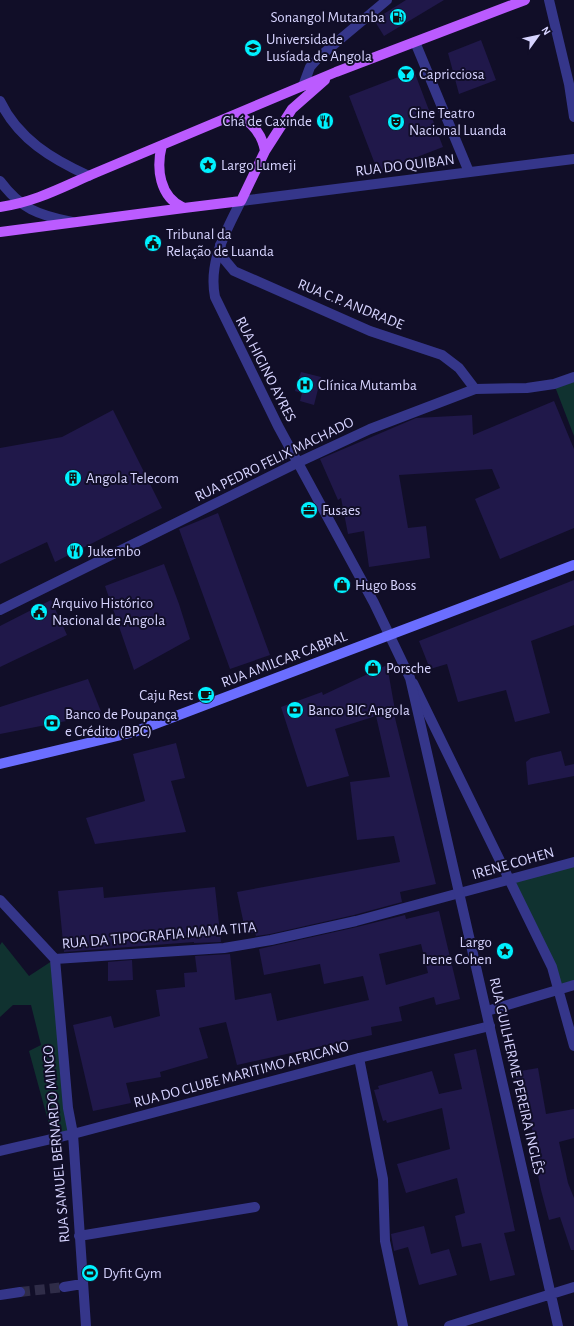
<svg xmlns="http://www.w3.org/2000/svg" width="574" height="1326" font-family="'Alegreya Sans',sans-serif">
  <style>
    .green { fill: #103230 }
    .building { fill: #20184a; fill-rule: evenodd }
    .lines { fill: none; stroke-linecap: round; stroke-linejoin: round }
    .minor-tunnel { stroke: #2f2c48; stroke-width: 10; stroke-dasharray: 10 5; stroke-linecap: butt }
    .minor { stroke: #35368a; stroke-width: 10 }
    .tertiary { stroke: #35368a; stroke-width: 10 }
    .secondary { stroke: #6b6eff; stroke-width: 10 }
    .primary { stroke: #bb5bff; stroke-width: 10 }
    .labels { text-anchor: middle; stroke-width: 4; stroke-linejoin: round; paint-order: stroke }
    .poi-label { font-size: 15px; fill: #d7d4ff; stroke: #110e28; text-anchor: start }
    .street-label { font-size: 15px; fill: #d7d4ff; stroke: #110e28 }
  </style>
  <rect width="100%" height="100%" fill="#110e28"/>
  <path class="green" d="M574,377V436L554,384Z
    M574,862V985L558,990L510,880Z
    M2,942L29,976L55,959L73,1134L53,1139L29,1051L41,1045L31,1005H13L0,1017V945Z"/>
  <path class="building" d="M406,0H444L384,36L374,20Z
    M481,40L496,80L459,94L448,53Z
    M414,71L443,147L378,172L349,96Z
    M301,372L321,377L314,405L300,401L302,393L295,391Z
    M554,401L574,449V528L500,559L475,499L500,488L492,469L399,475L408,528L426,526L430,558L369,567L364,531L348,534L341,498L338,500L320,459L416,418L472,415L473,435Z
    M113,410L162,508L55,562L47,542L0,564V448L62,437Z
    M218,513L270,655L230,669L179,529Z
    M164,564L179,604L190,639L134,670L105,586Z
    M574,580V625L531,641L550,713L515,722L506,690L458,702L447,664L430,669L419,641Z
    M51,600L67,635L0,667V626Z
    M387,665L395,710H393L436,884L400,892L402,902L354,915L270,934L256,936L255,932L246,934L237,892L400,862L394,836L357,840L350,782L390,777L376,716L335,729L349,776L307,787L281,707L322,692L323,695Z
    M88,679L102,714L0,734V707Z
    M176,743L185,778L171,781L186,832L95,844L86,818L145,801L133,754Z
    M561,751L565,766L574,764V776L528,785L526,762L531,758Z
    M103,887L104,898L215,887L221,942L194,943V942L64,952L58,891Z
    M439,911L460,999L436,1005L434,997L399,1007L402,1021L371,1027L372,1035L237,1065L226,1022L199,1028L208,1058L160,1072L161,1077L126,1083L131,1103L93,1111L73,1025L111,1016L114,1028L160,1016L156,990L185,987L184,973L197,972L195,956L230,954L235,1000L271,993L277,1021L369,1000L363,976L324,984L320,964L264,975L259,949L357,927L405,915L406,919ZM421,944L428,973L386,985L379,954Z
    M132,960L133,980L108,981V962Z
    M476,1049L515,1231L504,1233L515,1275L490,1281L481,1243L462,1247L455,1216L465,1213L457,1178L406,1193L397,1164L450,1149L442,1108L387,1123L386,1120L383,1121L374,1090L379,1089L378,1086L432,1071L439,1094L462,1089L454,1054Z
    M538,1068L546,1114L574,1109V1138L559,1142L568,1183L574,1198V1250H571L560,1217L549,1220L541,1190L534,1155L538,1154L526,1104L521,1105L515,1072Z
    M424,1226L431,1254L449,1249L457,1275L419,1285L408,1247L394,1251L391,1234Z"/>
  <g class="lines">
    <path class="minor-tunnel" d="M20,1292L64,1287"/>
    <path class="minor" d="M415,42L469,172
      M303,86L310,67L319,57L387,0
      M241,201L574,159
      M220,245L224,259L234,271L370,331L442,355L459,368L475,389
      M413,683L552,967L574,1046
      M0,900L55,959
      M55,959L224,948L271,940L356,921L574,862
      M55,959L68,1108L73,1134L86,1326
      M487,1011L574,985
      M359,1058L383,1179L385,1241L403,1326
      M0,1151L73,1134L359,1058L490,1026
      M79,1236L255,1207
      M64,1287L82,1284
      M0,1295L20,1292"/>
    <path class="tertiary" d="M549,0L569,84L574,117
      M0,101C18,139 52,159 89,176
      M0,181C21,209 38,215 72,222
      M241,201C226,231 208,262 215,297L278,426L374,603L410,678L558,1326
      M0,610L297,463L370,429L475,389L527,388L554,384L574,377
      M449,1326L574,1287"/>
    <path class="secondary" d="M0,764L134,732L574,565"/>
    <path class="primary" d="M236,114L336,72L525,0
      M265,151L292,109L325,80
      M0,207C37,202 66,185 100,171C145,152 191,133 236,114C252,122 262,133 265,151L241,201L184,208C159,197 156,168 162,145
      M0,232L184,208"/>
  </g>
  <defs>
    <g id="fuel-disc" transform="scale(0.9)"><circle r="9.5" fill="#00f1ff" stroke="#110e28"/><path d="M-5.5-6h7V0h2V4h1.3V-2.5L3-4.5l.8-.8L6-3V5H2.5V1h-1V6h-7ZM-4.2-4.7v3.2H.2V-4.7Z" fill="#111"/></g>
    <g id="university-disc" transform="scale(0.9)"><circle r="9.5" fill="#00f1ff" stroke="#110e28"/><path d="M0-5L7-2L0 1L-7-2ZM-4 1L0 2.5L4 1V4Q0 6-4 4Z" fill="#111"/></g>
    <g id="bar-disc" transform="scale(0.9)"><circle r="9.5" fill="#00f1ff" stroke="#110e28"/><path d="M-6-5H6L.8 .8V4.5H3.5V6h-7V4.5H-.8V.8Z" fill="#111"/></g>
    <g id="restaurant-disc" transform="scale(0.9)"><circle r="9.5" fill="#00f1ff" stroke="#110e28"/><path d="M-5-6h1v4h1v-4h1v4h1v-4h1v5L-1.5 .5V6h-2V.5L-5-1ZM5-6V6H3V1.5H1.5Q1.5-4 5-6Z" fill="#111"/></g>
    <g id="theatre-disc" transform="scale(0.9)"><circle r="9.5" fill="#00f1ff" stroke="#110e28"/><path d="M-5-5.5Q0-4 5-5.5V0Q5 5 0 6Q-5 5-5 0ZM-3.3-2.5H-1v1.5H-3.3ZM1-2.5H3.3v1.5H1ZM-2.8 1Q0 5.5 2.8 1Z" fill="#111"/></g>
    <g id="sight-disc" transform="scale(0.9)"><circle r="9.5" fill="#00f1ff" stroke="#110e28"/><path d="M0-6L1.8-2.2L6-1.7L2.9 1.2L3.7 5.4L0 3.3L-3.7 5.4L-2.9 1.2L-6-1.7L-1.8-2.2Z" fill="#111"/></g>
    <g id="civic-disc" transform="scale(0.9)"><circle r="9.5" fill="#00f1ff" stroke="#110e28"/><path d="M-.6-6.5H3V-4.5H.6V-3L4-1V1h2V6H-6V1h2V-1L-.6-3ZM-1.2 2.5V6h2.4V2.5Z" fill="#111"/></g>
    <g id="hospital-disc" transform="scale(0.9)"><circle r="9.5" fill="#00f1ff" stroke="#110e28"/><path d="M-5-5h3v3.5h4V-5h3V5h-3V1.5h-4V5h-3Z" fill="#111"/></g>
    <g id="building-disc" transform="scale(0.9)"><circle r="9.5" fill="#00f1ff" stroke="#110e28"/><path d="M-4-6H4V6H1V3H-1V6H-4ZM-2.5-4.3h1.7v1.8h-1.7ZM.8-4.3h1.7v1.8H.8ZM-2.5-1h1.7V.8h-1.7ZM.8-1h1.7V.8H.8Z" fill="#111"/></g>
    <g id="office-disc" transform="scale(0.9)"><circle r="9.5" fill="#00f1ff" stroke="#110e28"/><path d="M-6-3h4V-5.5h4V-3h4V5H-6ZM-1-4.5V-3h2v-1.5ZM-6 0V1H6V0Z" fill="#111"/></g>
    <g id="shop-disc" transform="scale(0.9)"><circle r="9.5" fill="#00f1ff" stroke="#110e28"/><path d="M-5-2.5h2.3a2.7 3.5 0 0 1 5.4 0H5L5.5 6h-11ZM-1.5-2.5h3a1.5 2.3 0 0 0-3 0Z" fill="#111"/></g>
    <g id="cafe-disc" transform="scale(0.9)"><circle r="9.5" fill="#00f1ff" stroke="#110e28"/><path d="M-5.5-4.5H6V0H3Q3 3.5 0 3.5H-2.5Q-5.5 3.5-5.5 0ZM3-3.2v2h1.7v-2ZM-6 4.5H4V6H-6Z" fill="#111"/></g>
    <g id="bank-disc" transform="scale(0.9)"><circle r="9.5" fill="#00f1ff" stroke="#110e28"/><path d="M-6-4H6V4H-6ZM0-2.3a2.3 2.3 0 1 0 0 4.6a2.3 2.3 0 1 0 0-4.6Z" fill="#111"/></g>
    <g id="stadium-disc" transform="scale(0.9)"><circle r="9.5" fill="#00f1ff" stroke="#110e28"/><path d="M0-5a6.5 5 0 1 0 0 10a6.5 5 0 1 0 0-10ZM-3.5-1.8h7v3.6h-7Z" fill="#111"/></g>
  </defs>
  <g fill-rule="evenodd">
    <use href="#fuel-disc" x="398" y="17"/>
    <use href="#university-disc" x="253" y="48"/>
    <use href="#bar-disc" x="406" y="74"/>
    <use href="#restaurant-disc" x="325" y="121"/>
    <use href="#theatre-disc" x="396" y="122"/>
    <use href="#sight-disc" x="208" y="165"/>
    <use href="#civic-disc" x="153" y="243"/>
    <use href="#hospital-disc" x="305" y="385"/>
    <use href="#building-disc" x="73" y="478"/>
    <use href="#office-disc" x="309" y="510"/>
    <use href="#restaurant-disc" x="75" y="551"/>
    <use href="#shop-disc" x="342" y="585"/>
    <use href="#civic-disc" x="39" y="612"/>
    <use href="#shop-disc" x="373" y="668"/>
    <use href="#cafe-disc" x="206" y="695"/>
    <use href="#bank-disc" x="295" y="710"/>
    <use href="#bank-disc" x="52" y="723"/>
    <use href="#sight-disc" x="505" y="951"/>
    <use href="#stadium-disc" x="90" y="1273"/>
  </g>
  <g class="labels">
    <g class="poi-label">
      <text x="385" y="22" text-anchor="end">Sonangol Mutamba</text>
      <text x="266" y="44">Universidade<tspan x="266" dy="17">Lusíada de Angola</tspan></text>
      <text x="419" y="79">Capricciosa</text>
      <text x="409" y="118">Cine Teatro<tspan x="409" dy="17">Nacional Luanda</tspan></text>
      <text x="312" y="126" text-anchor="end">Chá de Caxinde</text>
      <text x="221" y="170">Largo Lumeji</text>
      <text x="166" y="239">Tribunal da<tspan x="166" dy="17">Relação de Luanda</tspan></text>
      <text x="318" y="390">Clínica Mutamba</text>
      <text x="86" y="483">Angola Telecom</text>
      <text x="322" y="515">Fusaes</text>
      <text x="88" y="556">Jukembo</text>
      <text x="355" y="590">Hugo Boss</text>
      <text x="52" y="608">Arquivo Histórico<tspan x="52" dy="17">Nacional de Angola</tspan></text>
      <text x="386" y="673">Porsche</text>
      <text x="193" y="700" text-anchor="end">Caju Rest</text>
      <text x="308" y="715">Banco BIC Angola</text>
      <text x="65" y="719">Banco de Poupança<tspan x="65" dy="17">e Crédito (BPC)</tspan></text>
      <text x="492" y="947" text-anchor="end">Largo<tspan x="492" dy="17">Irene Cohen</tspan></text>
      <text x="103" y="1278">Dyfit Gym</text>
    </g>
    <g class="street-label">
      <text transform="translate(405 165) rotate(-7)" y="5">RUA DO QUIBAN</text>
      <text transform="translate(351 304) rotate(22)" y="5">RUA C.P. ANDRADE</text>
      <text transform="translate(266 369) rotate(63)" y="5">RUA HIGINO AYRES</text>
      <text transform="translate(274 459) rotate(-26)" y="5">RUA PEDRO FELIX MACHADO</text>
      <text transform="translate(284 659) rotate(-21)" y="5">RUA AMILCAR CABRAL</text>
      <text transform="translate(513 863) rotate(-16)" y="5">IRENE COHEN</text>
      <text transform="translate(159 935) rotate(-5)" y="5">RUA DA TIPOGRAFIA MAMA TITA</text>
      <text transform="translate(241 1074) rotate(-15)" y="5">RUA DO CLUBE MARITIMO AFRICANO</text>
      <text transform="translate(517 1076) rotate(77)" y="5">RUA GUILHERME PEREIRA INGLÊS</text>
      <text transform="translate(56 1144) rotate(-95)" y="5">RUA SAMUEL BERNARDO MINGO</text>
    </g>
  </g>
  <g transform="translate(538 36) rotate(57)" stroke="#110e28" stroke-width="3" paint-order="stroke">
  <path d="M0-3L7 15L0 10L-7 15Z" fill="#d7d4ff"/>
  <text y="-6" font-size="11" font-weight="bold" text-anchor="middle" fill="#d7d4ff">N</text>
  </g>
</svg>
